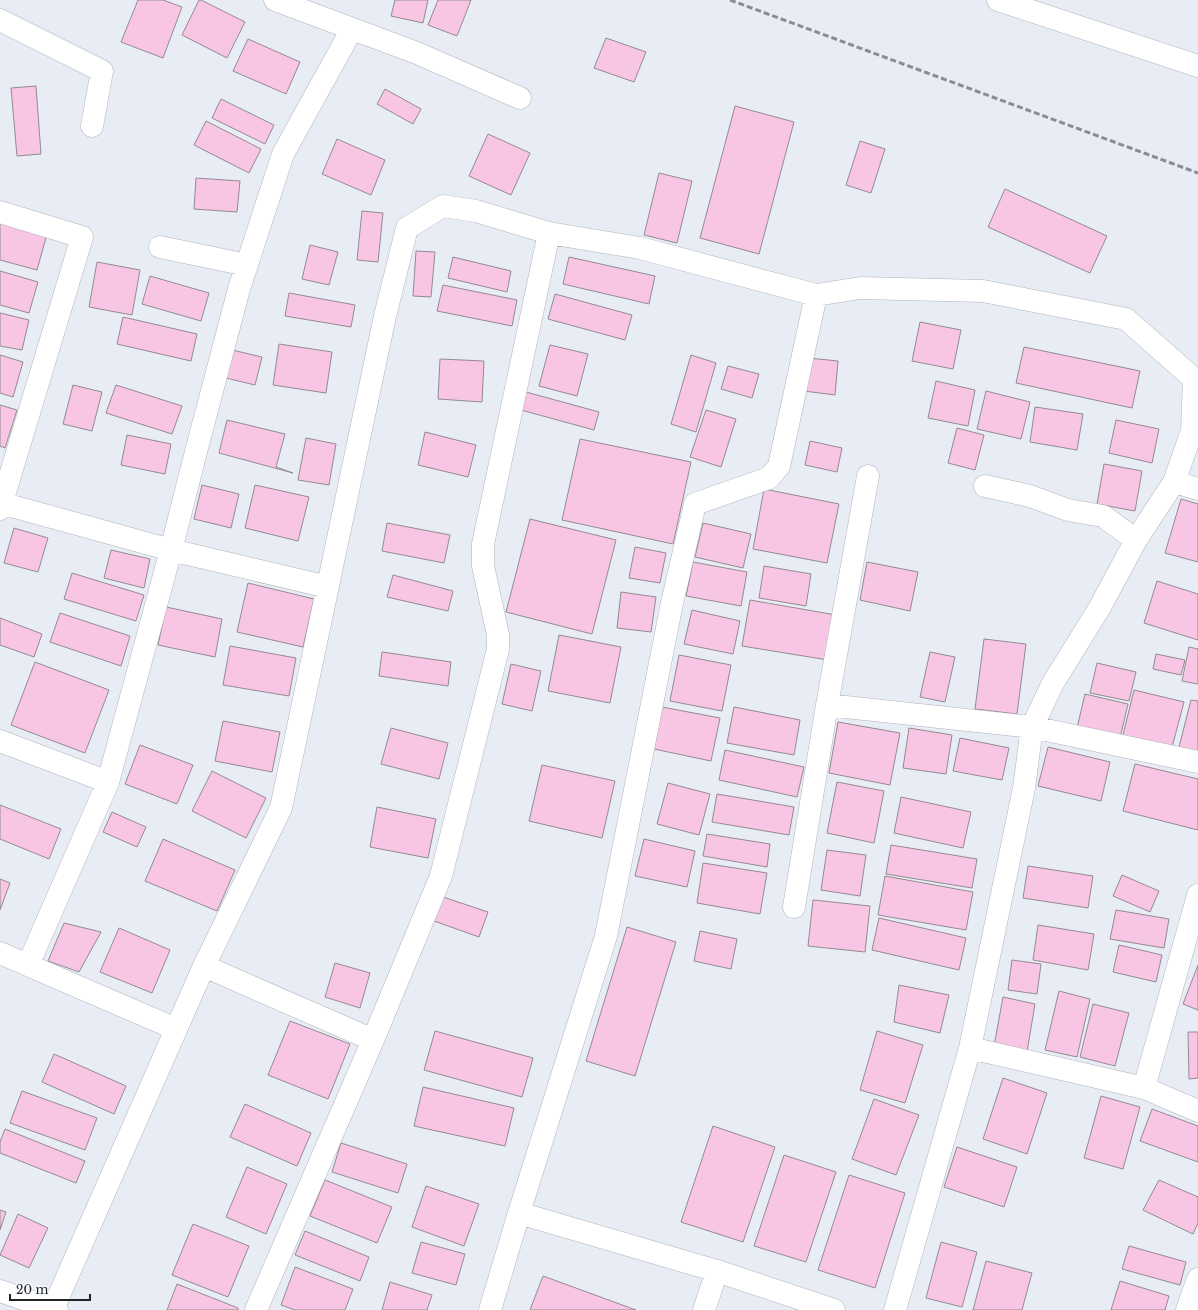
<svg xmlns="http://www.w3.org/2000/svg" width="1198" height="1310" font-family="'Libre Baskerville',serif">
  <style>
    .building { fill: #f8c6e4; stroke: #938b90 }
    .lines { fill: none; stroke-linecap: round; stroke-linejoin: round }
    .street-casing { stroke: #b0b3bb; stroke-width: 23 }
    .street { stroke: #fff; stroke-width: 22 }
    .rail { stroke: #898c92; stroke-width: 3; stroke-dasharray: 6 3; stroke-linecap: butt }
  </style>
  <rect width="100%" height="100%" fill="#e8ecf5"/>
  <path class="building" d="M138,0H163L182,7L163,58L121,42Z
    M199,0H201L245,22L227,58L182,35Z
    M395,0H428L423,23L391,16Z
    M438,0H471L457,36L428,25Z
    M606,38L646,52L634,82L594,68Z
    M248,39L300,62L286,94L233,71Z
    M36,86L41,154L17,156L11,88Z
    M385,89L421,109L413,124L377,104Z
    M221,99L274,125L265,144L212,118Z
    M735,106L794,122L759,254L700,238Z
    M206,121L261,149L249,173L194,145Z
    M488,134L530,153L511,195L469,176Z
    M337,139L385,160L371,195L322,174Z
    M860,141L885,149L871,193L846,185Z
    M659,173L692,181L677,243L644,235Z
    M196,178L240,181L237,212L194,209Z
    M1005,189L1107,236L1090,273L988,227Z
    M362,211L383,213L378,262L357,260Z
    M0,222L47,234L37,270L0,260Z
    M310,245L338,252L329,285L302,279Z
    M416,251L435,252L431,297L413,296Z
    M453,257L511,271L507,292L448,278Z
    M569,257L655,276L649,304L563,284Z
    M97,262L140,270L132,315L89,307Z
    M0,271L38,282L29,313L0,305Z
    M150,276L209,293L201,321L142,304Z
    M443,285L517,300L512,326L437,311Z
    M289,293L355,305L351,327L285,316Z
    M555,294L632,315L625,340L548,319Z
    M0,313L29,320L22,350L0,346Z
    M123,317L197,334L191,361L117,344Z
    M920,322L961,330L953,369L912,361Z
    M279,344L332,352L326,393L273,385Z
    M550,345L588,354L577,396L539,386Z
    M1024,347L1140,371L1132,408L1016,383Z
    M232,350L262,357L255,385L226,378Z
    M0,355L23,362L13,397L0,393Z
    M691,355L716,363L696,432L671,424Z
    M808,358L838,361L835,395L804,391Z
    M440,359L484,361L482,402L438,399Z
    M728,366L759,374L752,398L721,389Z
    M936,381L975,390L968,426L928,418Z
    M73,385L102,392L92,431L63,424Z
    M116,385L182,406L172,434L106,413Z
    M986,391L1030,402L1021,439L977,429Z
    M526,392L599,412L594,430L521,410Z
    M0,405L17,410L5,448L0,446Z
    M1035,407L1083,414L1077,450L1030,442Z
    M706,410L736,419L721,467L690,457Z
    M227,420L285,434L276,467L293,473L219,453Z
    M1116,420L1159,429L1152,463L1109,453Z
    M957,428L984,435L975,470L948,463Z
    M425,432L476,445L468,477L418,465Z
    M127,435L171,444L165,474L121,465Z
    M306,438L336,444L329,485L298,480Z
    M580,439L691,462L673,544L562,520Z
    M810,441L842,448L837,472L805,465Z
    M1104,464L1142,471L1135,511L1097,504Z
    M202,485L239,494L231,528L194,519Z
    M255,485L309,497L298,541L245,528Z
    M764,489L839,504L827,563L753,549Z
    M1181,499L1198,504V562L1165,553Z
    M530,519L616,540L592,634L506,612Z
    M387,523L450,535L444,563L382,551Z
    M703,523L751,534L743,568L695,557Z
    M14,528L48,538L38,572L4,563Z
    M635,547L666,553L660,583L629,578Z
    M111,550L150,559L144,588L104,578Z
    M693,562L747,572L741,606L686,596Z
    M867,562L918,572L910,611L860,600Z
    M764,566L811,574L806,606L759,598Z
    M72,573L144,595L136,621L64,599Z
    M393,575L453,591L448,611L387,597Z
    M1157,581L1198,594V640L1144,623Z
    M248,583L314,599L303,647L237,632Z
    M621,592L656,597L651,632L617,628Z
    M750,600L836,615L828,660L742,646Z
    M166,607L222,619L215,657L158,645Z
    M692,610L740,621L733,654L684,644Z
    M60,613L130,636L121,666L50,642Z
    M0,618L42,634L34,657L0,645Z
    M559,635L621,647L610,703L548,691Z
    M984,639L1026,644L1017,714L975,709Z
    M230,646L296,658L289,696L223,685Z
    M1189,647L1198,649V684L1182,681Z
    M382,652L451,662L448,686L379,676Z
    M930,652L955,657L945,702L920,697Z
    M1156,654L1185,660L1181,675L1153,669Z
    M679,655L731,665L722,711L670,701Z
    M35,662L109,690L85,753L11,725Z
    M1097,663L1136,672L1129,701L1090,693Z
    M511,664L541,671L532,711L502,704Z
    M1134,690L1184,702L1171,751L1122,739Z
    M1085,694L1128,704L1120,738L1077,728Z
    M1191,700L1198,701V752L1179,747Z
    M662,707L720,718L711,761L654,749Z
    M734,707L800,720L794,755L727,743Z
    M223,721L280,732L272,772L215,761Z
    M838,722L900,733L890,785L829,773Z
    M391,728L448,743L439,779L381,764Z
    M909,728L952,735L946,774L903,768Z
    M960,738L1009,748L1002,780L953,771Z
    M140,745L193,765L177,804L125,784Z
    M1048,747L1110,762L1101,801L1038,786Z
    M725,750L804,767L797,797L719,780Z
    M1135,764L1198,779V830L1123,811Z
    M542,765L615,781L602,838L529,821Z
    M212,771L266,798L246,838L192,811Z
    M837,782L884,791L874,843L827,833Z
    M668,783L710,794L699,835L657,824Z
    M717,794L794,807L789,835L712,822Z
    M901,797L971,812L963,848L894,833Z
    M0,805L61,829L49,859L0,839Z
    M377,807L436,819L428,858L370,847Z
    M112,812L146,827L137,847L103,832Z
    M707,834L770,844L767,867L703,856Z
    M163,839L235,870L217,911L145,881Z
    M644,839L695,851L687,887L635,876Z
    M891,845L977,859L972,888L886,874Z
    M827,850L866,855L860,896L821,890Z
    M703,863L767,873L760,914L697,903Z
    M1028,866L1093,876L1088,908L1023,898Z
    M1122,875L1159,891L1150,912L1113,896Z
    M885,876L973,892L966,930L878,915Z
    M0,879L10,883L0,910Z
    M443,897L488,912L479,937L434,921Z
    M813,900L870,906L865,952L808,946Z
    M1116,910L1169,919L1164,948L1110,939Z
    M879,918L966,938L959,970L872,950Z
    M64,923L101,932L79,972L48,961Z
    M1038,925L1094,934L1088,970L1033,960Z
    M627,927L676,942L635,1076L586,1061Z
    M119,928L170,950L152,993L100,972Z
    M700,931L737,939L731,969L694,961Z
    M1119,945L1162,955L1156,982L1113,972Z
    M1012,960L1041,964L1037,994L1008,990Z
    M335,963L370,973L360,1008L325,997Z
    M1198,965V1010L1183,1004Z
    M899,985L949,995L940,1033L894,1022Z
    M1059,991L1090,999L1077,1057L1045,1050Z
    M1003,997L1035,1004L1027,1052L994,1046Z
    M1093,1004L1129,1013L1115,1066L1080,1057Z
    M290,1021L350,1044L328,1099L268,1075Z
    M435,1031L533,1058L522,1097L424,1070Z
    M877,1031L923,1045L905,1103L860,1090Z
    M1188,1032H1198V1078L1189,1079Z
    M54,1054L126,1086L114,1114L42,1082Z
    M1003,1078L1047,1093L1027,1154L983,1139Z
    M423,1087L514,1108L505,1146L414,1126Z
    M22,1091L97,1118L85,1150L10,1123Z
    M1101,1096L1140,1107L1123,1169L1084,1158Z
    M874,1099L919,1115L896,1175L852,1159Z
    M245,1104L311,1133L297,1166L230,1137Z
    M1152,1109L1198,1126V1162L1140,1141Z
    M713,1126L775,1147L743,1242L681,1222Z
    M5,1129L85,1161L76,1183L0,1153V1142Z
    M341,1143L407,1164L398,1193L332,1172Z
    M957,1147L1017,1167L1004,1207L944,1187Z
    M784,1155L836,1172L806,1262L754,1246Z
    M247,1167L287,1184L266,1234L226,1217Z
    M849,1175L905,1193L875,1288L818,1270Z
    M325,1180L392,1207L377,1243L310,1216Z
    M1159,1180L1198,1197V1223L1193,1234L1143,1210Z
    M426,1186L479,1204L464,1246L412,1227Z
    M0,1210L6,1212L0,1230Z
    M18,1214L48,1228L29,1268L0,1255Z
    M193,1224L249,1246L228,1297L172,1275Z
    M305,1231L369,1257L360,1281L295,1255Z
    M421,1242L465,1254L456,1285L412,1273Z
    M941,1242L977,1252L962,1307L926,1298Z
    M1129,1246L1186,1262L1180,1285L1122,1269Z
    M986,1261L1032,1273L1022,1310H973Z
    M295,1267L353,1289L345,1310H295L281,1305Z
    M543,1276L636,1310H530Z
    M1120,1281L1169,1296L1165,1310H1111Z
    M390,1282L432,1295L427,1310H382Z
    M177,1284L238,1308V1310H167Z"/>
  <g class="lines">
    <g class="street-casing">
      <path id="street" d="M275,0L417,53L520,98
        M998,0L1198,66
        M0,20L102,71L92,126
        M0,212L82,237L0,509
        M160,247L247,265
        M816,295L860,288L983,291L1126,319L1194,379L1192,431L1174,482L1136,540L1100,607L1053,683L1032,727L1024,788L970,1048L1144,1088L1198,1111
        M868,476L827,705L1032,727L1198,762
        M1174,482L1198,489
        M985,486L1030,496L1068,510L1103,516L1136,540
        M0,502L1,503L171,550L198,444L239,289L283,154L352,29
        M0,741L108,782
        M794,907L827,705
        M0,953L176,1029
        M28,965L108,782L171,550L328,587
        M204,966L373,1040L441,876L498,649V635L483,566V544L549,233
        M1144,1088L1198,895
        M0,1291L53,1309L52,1310
        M57,1310L53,1309L204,966L281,808L385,316L407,228L443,206L476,211L549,233L640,248L816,295L779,466L769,478L695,504L672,603L606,936L519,1213L717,1271L834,1310
        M256,1310L373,1040
        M490,1310L519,1213
        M704,1310L717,1271
        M895,1310L970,1048
        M1187,1310L1198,1279"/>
    </g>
    <use href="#street" class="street"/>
    <path class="rail" d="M730,0L1198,173"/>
  </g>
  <path d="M10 1294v6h80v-6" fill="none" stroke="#212326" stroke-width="2"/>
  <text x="16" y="1294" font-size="12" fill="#212326" stroke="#f7f9fe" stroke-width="3" paint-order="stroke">20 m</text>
</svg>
